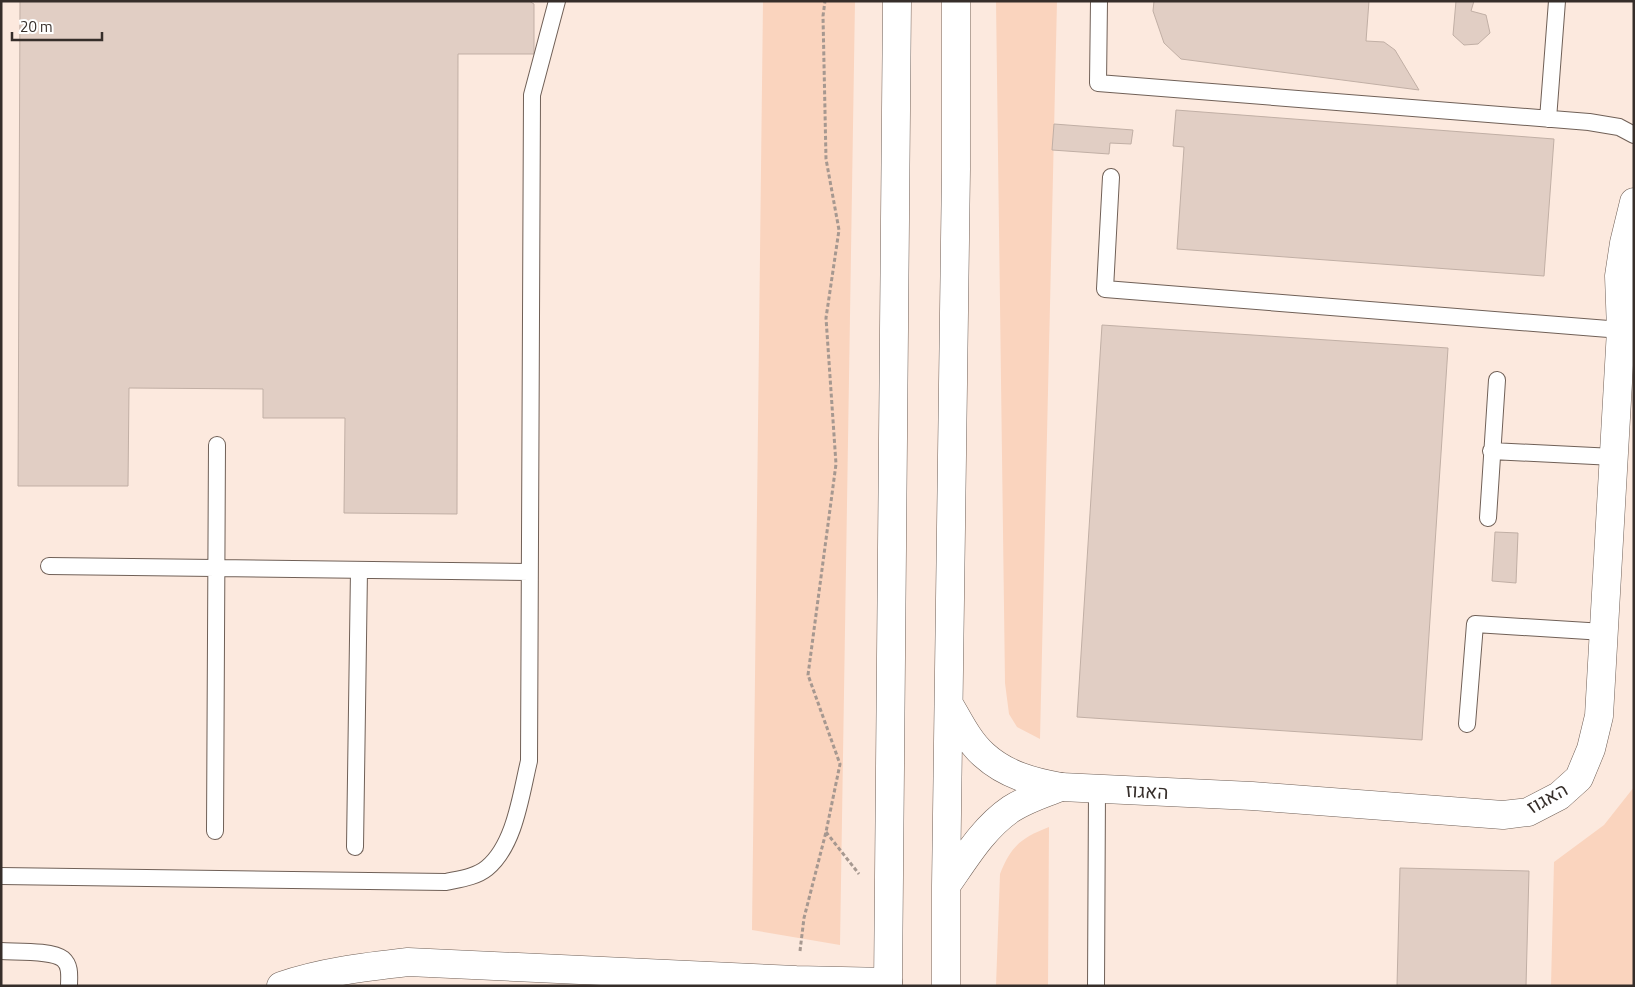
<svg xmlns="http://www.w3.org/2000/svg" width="1635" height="987" font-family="'Titillium Web',Heebo,sans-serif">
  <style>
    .green { fill: #fad4be }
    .building { fill: #e1cec4; stroke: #c1afa5 }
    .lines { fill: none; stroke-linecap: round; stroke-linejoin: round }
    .lane-casing { stroke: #706057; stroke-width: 18 }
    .street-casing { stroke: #706057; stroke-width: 29 }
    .secondary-casing { stroke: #706057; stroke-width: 29 }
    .path { stroke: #a69890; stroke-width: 3; stroke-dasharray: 4 2.5; stroke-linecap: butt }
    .lane { stroke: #fff; stroke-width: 16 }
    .street { stroke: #fff; stroke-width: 28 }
    .secondary { stroke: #fff; stroke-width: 28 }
    .labels { text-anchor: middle; stroke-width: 4.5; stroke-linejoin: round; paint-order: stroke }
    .street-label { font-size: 19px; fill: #362e2a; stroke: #fff }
  </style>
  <rect width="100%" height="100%" fill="#fce9de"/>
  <path class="green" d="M763,1H855L840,945L752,930Z
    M996,1H1057L1040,739L1017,727L1009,714L1005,683Z
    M1634,787V986H1551L1554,862L1604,825Z
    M1049,827L1048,986H996L1000,874C1011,846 1021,838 1049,827Z"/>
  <path class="building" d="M20,1H529L534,4V54H458L457,514L344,513L345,418H263V389L129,388L128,486H18Z
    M1154,1H1369L1366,41L1384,42L1395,50L1419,90L1181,59L1164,43L1153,11Z
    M1456,1H1474L1471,11L1486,15L1490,33L1478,44L1464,45L1453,35Z
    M1176,110L1554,139L1544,276L1177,249L1184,147L1173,146Z
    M1054,124L1133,130L1131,144L1110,143L1109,154L1052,150Z
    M1102,325L1448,348L1422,740L1077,717Z
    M1495,532L1518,533L1516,583L1492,581Z
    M1400,868L1529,871L1526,986H1397Z"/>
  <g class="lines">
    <g class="lane-casing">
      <path id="lane" d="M1099,1L1098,83L1589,122L1619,127L1634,135
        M1548,119L1557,1
        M1111,177L1105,289L1621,330
        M1491,451L1614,457
        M1488,518L1497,380
        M49,566L529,572
        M1467,724L1475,624L1604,632
        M215,831L217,445
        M355,847L359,570
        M1,876L446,882C460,879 476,877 487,868C515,845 521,794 529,761L532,95L557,1
        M1,951C16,952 52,950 63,959C71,966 69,977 69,986
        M1096,986L1097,789"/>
    </g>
    <g class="street-casing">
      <path id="street" d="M1634,202L1624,243L1619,276L1621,330L1634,286
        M1061,787L1252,796L1503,815L1528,812L1559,796L1579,778L1591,749L1599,716L1621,330
        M281,986C322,972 364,967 408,962L796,980L888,982"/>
    </g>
    <g class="secondary-casing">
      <path id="secondary" d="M949,704C959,721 969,742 984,755C1006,775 1033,782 1061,787
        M946,886C965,859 983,828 1011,809C1026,799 1045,793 1061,787
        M888,986L897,1
        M946,986V886L956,169V1"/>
    </g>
    <path class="path" d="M826,832L859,874
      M800,951L804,918L826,832L840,764L808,675L836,464L826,318L839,230L826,159L823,16L825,1"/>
    <use href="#lane" class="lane"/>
    <use href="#street" class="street"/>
    <use href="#secondary" class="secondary"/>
  </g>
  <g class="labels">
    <g class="street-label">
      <text transform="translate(1147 791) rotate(3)" y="7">האגוז</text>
      <text transform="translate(1547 798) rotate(-29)" y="7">האגוז</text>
    </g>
  </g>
  <rect width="1635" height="987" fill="none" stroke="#362e2a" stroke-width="5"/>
  <path d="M12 32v8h90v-8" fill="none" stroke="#362e2a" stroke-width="2.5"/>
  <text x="20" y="32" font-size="15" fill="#362e2a" stroke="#ffffff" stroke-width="4" paint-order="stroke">20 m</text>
</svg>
